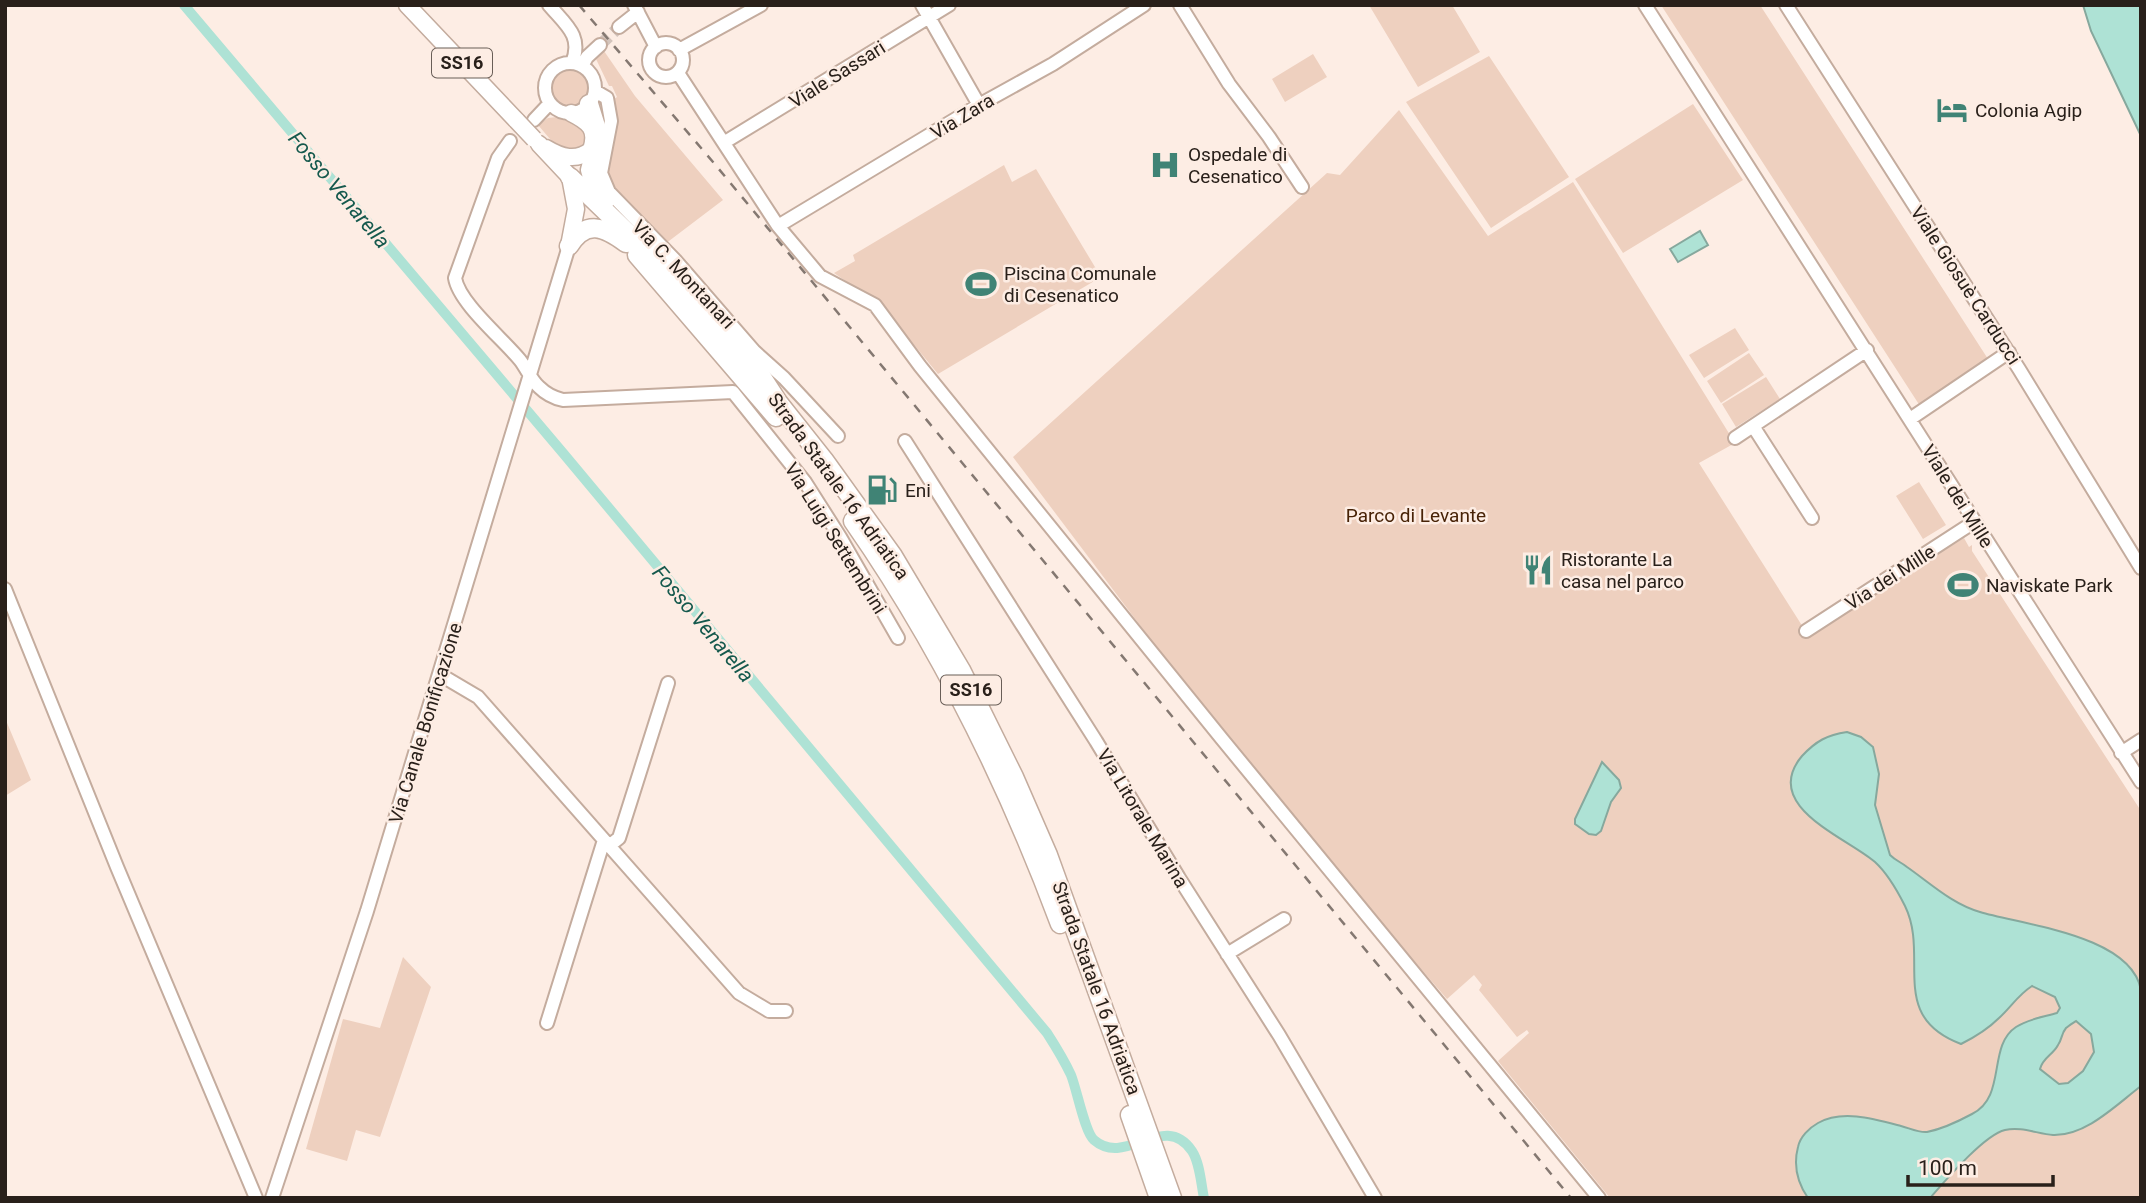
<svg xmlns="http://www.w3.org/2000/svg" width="2146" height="1203" font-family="Roboto,sans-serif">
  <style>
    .green { fill: #eed0bf }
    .water { fill: #aee2d5; stroke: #86a89d; stroke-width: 2; fill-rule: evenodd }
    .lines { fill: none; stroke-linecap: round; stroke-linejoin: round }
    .canal { stroke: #aee2d5; stroke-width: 10 }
    .minor-tunnel { stroke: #d3c4bc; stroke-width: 12; stroke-dasharray: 12 6; stroke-linecap: butt }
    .minor-casing { stroke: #c4ac9e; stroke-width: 16 }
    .major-casing { stroke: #c4ac9e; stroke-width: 19 }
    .highway-casing { stroke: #c4ac9e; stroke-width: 21 }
    .minor { stroke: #fff; stroke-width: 12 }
    .major { stroke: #fff; stroke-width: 16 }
    .highway { stroke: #fff; stroke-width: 18 }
    .rail { stroke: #847871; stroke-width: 2.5; stroke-dasharray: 9 9; stroke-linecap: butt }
    .major-bridge-casing { stroke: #c4ac9e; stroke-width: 19; stroke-linecap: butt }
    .major-bridge { stroke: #fff; stroke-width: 16 }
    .labels { text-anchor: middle; stroke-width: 5; stroke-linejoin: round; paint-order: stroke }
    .shield { fill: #fdede4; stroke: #695e57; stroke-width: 2 }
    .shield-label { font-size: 18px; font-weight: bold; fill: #29201a }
    .street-label { font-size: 19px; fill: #29201a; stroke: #fdede4 }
    .poi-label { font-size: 19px; fill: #29201a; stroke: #fdede4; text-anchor: start }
    .park-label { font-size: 19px; fill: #482307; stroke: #fdede4 }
    .water-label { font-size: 21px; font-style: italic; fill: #15594d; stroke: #fdede4 }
  </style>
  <rect width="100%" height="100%" fill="#fdede4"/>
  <path class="green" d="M1369,5H1452L1480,52L1418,87Z
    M1661,5H1760L1988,359L1920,406Z
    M604,51L635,96L723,200L665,244L609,186L607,176L617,119L614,99L617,97L612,86H609L596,59L597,54Z
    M1313,54L1327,77L1285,102L1272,79Z
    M1489,56L1569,177L1491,228L1406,102Z
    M550 87a21 21 0 1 1 42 0a21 21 0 1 1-42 0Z
    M1693,104L1743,180L1623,253L1575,179Z
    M1399,110L1488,236L1573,182L1735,443L1699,463L1808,635L1964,538L1969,547L1972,545V551L2141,811V1198H1610L1498,1061L1529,1033L1527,1030L1517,1037L1479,990L1482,985L1474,975L1447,999L1383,925L1191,693L1013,457L1327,173L1340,175Z
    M557,117L579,120L592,136L581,152L556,146L538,125L548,118Z
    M1004,165L1012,182L1036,169L1101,277L938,374L883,307L834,273L855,261L853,255Z
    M1735,328L1749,350L1704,378L1689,355Z
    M1749,353L1764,375L1721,403L1707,381Z
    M1766,377L1780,399L1736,427L1722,404Z
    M1919,482L1946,525L1923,539L1896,496Z
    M5,718L31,780L5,796Z
    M403,957L431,987L380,1137L356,1130L347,1161L306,1149L343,1019L380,1028Z"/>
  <path class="water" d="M2083,5H2141V136L2091,31Z
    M1700,231L1708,245L1678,262L1670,249Z
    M1847,732L1861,737L1873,747L1879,774L1875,805L1890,855C1896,861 1901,862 1907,867C1930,883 1952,904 1980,912C2023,925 2131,935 2141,990C2142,998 2141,1008 2141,1017C2141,1040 2141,1063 2141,1086C2116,1105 2086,1136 2053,1135C2038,1134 2021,1126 2005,1130C1984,1135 1945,1181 1930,1198H1808C1797,1182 1793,1166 1798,1147C1800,1137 1809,1128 1818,1123C1842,1109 1875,1119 1901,1126C1909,1128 1919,1133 1927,1132C1942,1129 1959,1121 1972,1114C2007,1097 1987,1046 2016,1027C2028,1019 2043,1017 2057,1013L2060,1008L2055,997L2032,986C2018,995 2011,1007 1999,1018C1988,1029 1975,1037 1961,1044C1887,1016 1930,957 1905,906C1898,892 1887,873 1875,862C1846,837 1760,806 1802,756C1816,741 1827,735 1847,732ZM2076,1021L2091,1034L2094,1052L2083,1071L2068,1083L2059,1084L2040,1069C2043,1057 2053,1055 2058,1045C2062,1040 2061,1034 2066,1028C2068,1026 2073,1023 2076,1021Z
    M1602,762L1619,780L1621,788L1611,802L1601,831L1596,835L1589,834L1575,824V819Z"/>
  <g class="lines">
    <path class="canal" d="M184,5L563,453L1047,1033C1056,1047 1064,1060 1071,1075C1077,1090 1085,1133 1094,1140C1126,1168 1164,1110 1192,1151C1200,1163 1201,1184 1204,1198"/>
    <path class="minor-tunnel" d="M600,45L619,27"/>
    <g class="minor-casing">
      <path id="minor" d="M549,5C566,25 583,36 572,63
        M634,5L656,47
        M922,5L979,105
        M1180,5L1229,84L1269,137L1302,187
        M1645,5L2141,782
        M1786,5L2019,369L2141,568
        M619,27L638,12
        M649 60a17 17 0 1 1 34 0a17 17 0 1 1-34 0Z
        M679,50L761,5
        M545 88a25 25 0 1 1 50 0a25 25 0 1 1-50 0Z
        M582,66L587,57L600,45
        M678,73L778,226L820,276L875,305L920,366L1222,739L1599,1198
        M595,91L607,98L611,121L601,173L609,192L675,260L754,351L784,378L838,436
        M534,120L550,103
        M510,141L498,158L455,278C459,303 503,339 520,360C527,369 531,380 539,387C546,394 554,398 563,400L733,392L805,482L840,537L898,638
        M725,142L949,5
        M778,226L979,105L1053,64L1144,5
        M1910,419L2009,352
        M1753,426L1812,518
        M1735,438L1867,350
        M905,441L1096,741L1179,878L1279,1035L1375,1198
        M5,589L117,867L256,1198
        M1806,631L1974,522
        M439,674L478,697L739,993L769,1011H786
        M2121,753L2141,740
        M609,846L619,838L668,683
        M1227,954L1284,919
        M547,1023L604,840
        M272,1198L367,911L569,246"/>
    </g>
    <g class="major-casing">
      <path id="major" d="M407,5L517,121
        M539,144L570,177L576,209L569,246
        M546,148C561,157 576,162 591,150C598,129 589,122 571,113"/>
    </g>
    <g class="highway-casing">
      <path id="highway" d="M589,104L599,136L590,170L595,187L605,201
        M570,177L689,292L754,365L778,402L824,460L893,556L942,638L961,670L1014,777L1048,855L1172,1198
        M569,246C586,219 604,227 626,243
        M637,255L776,417
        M853,521C940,646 1007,782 1060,924
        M1130,1115L1159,1198"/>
    </g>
    <use href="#minor" class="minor"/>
    <use href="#major" class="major"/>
    <use href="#highway" class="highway"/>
    <path class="rail" d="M579,5L713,162L1571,1198"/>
    <g class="major-bridge-casing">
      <path id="major-bridge" d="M517,121L534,139"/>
    </g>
    <use href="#major-bridge" class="major-bridge"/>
  </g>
  <defs>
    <g id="hotel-bare" transform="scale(2.415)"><path d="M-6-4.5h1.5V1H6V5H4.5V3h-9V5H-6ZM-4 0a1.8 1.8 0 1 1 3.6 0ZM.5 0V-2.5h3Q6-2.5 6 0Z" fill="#408375" stroke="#fdede4" stroke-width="2.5" paint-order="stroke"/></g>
    <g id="hospital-bare" transform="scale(2.415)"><path d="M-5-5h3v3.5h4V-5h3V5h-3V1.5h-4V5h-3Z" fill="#408375" stroke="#fdede4" stroke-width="2.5" paint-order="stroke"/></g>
    <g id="stadium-bare" transform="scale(2.415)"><path d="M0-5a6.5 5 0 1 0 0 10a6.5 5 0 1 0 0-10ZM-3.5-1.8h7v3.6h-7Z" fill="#408375" stroke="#fdede4" stroke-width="2.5" paint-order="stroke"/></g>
    <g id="fuel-bare" transform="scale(2.415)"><path d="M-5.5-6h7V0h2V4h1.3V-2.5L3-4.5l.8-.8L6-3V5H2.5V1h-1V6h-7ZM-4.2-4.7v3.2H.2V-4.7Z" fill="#408375" stroke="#fdede4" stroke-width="2.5" paint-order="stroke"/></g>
    <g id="restaurant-bare" transform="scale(2.415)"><path d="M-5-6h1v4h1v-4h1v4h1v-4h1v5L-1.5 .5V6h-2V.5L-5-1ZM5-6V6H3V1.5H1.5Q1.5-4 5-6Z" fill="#408375" stroke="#fdede4" stroke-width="2.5" paint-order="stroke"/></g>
  </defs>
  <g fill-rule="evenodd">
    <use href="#hotel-bare" x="1952" y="110"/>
    <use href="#hospital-bare" x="1165" y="165"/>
    <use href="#stadium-bare" x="981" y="284"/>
    <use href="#fuel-bare" x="882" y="490"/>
    <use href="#restaurant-bare" x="1538" y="570"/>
    <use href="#stadium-bare" x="1963" y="585"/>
  </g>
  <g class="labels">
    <g class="shield">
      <rect x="432" y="48.5" width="60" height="29" rx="5"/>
      <rect x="941" y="675.5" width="60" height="29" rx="5"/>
    </g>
    <g class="shield-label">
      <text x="462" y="69">SS16</text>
      <text x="971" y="696">SS16</text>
    </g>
    <g class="street-label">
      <text transform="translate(837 74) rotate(-32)" y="7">Viale Sassari</text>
      <text transform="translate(962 116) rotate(-31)" y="7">Via Zara</text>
      <text transform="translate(684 274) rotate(47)" y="7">Via C. Montanari</text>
      <text transform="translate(1966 285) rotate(57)" y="7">Viale Giosuè Carducci</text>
      <text transform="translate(839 486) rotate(54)" y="7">Strada Statale 16 Adriatica</text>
      <text transform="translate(1958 496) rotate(58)" y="7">Viale dei Mille</text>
      <text transform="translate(836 538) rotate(58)" y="7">Via Luigi Settembrini</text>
      <text transform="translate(1890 577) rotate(-33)" y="7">Via dei Mille</text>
      <text transform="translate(425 723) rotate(-73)" y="7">Via Canale Bonificazione</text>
      <text transform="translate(1143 818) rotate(59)" y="7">Via Litorale Marina</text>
      <text transform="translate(1097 988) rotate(70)" y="7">Strada Statale 16 Adriatica</text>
    </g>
    <g class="poi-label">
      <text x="1975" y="117">Colonia Agip</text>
      <text x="1188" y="161">Ospedale di<tspan x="1188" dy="22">Cesenatico</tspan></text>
      <text x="1004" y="280">Piscina Comunale<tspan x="1004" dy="22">di Cesenatico</tspan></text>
      <text x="905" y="497">Eni</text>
      <text x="1561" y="566">Ristorante La<tspan x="1561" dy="22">casa nel parco</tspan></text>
      <text x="1986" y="592">Naviskate Park</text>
    </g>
    <g class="park-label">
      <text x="1416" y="522">Parco di Levante</text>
    </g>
    <g class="water-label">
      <text transform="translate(339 190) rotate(50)" y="7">Fosso Venarella</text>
      <text transform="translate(703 624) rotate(50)" y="7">Fosso Venarella</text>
    </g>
  </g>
  <rect width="2146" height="1203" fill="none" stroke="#29201a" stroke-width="14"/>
  <path d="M1908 1175v10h145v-10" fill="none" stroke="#29201a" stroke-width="3.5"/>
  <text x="1918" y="1175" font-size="21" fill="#29201a" stroke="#fdede4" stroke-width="5" paint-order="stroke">100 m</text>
</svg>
